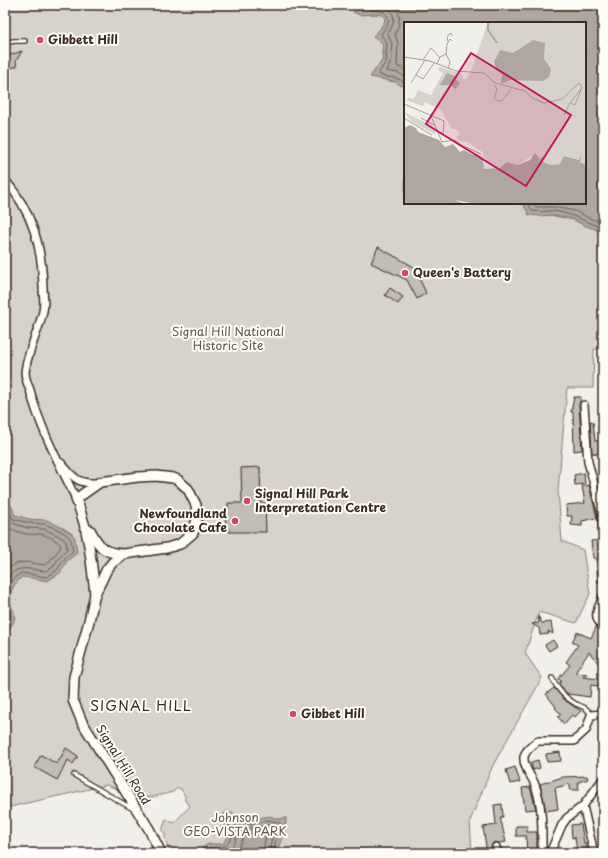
<svg xmlns="http://www.w3.org/2000/svg" width="608" height="858" font-family="'Playpen Sans',sans-serif">
  <style>
    .green { fill: #d7d2cc; stroke: #897e75 }
    .water { fill: #aea69f; stroke: #80746b }
    .lines { fill: none; stroke-linecap: round; stroke-linejoin: round }
    .shore { stroke: #695c52; stroke-width: 1 }
    .building { fill: #c1bcb4; stroke: #3b2a1e }
    .service-casing { stroke: #3b2a1e; stroke-width: 6 }
    .minor-casing { stroke: #3b2a1e; stroke-width: 10 }
    .tertiary-casing { stroke: #3b2a1e; stroke-width: 12 }
    .service { stroke: #fdfcf7; stroke-width: 3.5 }
    .minor { stroke: #fdfcf7; stroke-width: 7 }
    .tertiary { stroke: #fdfcf7; stroke-width: 9 }
    .poi-dot { fill: #d1495b; stroke: #fdfcf7; stroke-width: 1.5 }
    .labels { text-anchor: middle; stroke-width: 4; stroke-linejoin: round; paint-order: stroke }
    .poi-label { font-size: 12px; font-weight: bold; fill: #3b2a1e; stroke: #fdfcf7; text-anchor: start }
    .park-label { font-size: 12px; fill: #62544a; stroke: #fdfcf7 }
    .street-label { font-size: 12px; fill: #3b2a1e; stroke: #fdfcf7 }
    .quarter-label { font-size: 14px; letter-spacing: 1px; fill: #3b2a1e; stroke: #fdfcf7 }
    .inset-river { fill: none; stroke: #aea69f; stroke-width: 2 }
    .inset-road { fill: none; stroke: #a8a098; stroke-width: 1 }
    .view { fill: #c2185b; fill-opacity: 0.15; stroke: #c2185b; stroke-width: 2 }
    .inset-edge { fill: none; stroke: #3b2a1e; stroke-width: 2 }
  </style>
  <rect width="100%" height="100%" fill="#f1efea"/>
  <filter id="ink" filterUnits="userSpaceOnUse"><feTurbulence type="fractalNoise" baseFrequency=".025" numOctaves="2"/><feDisplacementMap in="SourceGraphic" scale="8" xChannelSelector="R" yChannelSelector="G"/><feConvolveMatrix kernelMatrix="1 2 1 2 8 2 1 2 1" color-interpolation-filters="sRGB"/></filter>
  <g filter="url(#ink)">
    <path class="green" d="M5,5H370L354,12L379,14L384,16L385,21L380,29L373,36C388,45 380,45 383,59L375,70L388,81L396,82L399,85L405,86V203H523L525,208L540,216L551,215L573,220L586,226L598,230L603,256V349H594L593,388H567L558,491L562,541L583,550L590,594L576,623L539,612L525,653L542,678L493,765L470,821L472,853H170L165,839V833L162,831L166,819L174,823L190,806L185,801V796L181,789L177,788L173,792L153,797L141,798L107,785L5,808Z"/>
    <path class="water" d="M370,5H603V256L598,230L586,226L573,219L551,215L540,216L529,215L523,203H585V23H405V86L399,85L396,82L370,77L383,59C380,45 388,45 373,36L380,29L385,21L384,16L379,14L360,15L353,12Z
      M5,490L15,515L29,519L47,520L63,528L71,533L75,538L77,553L67,561L60,573L47,581L32,578L22,577C13,585 8,593 11,605C12,609 15,613 15,617C14,624 9,629 5,634Z
      M226,812L233,813L247,820L270,816L278,819L286,818C287,826 279,842 278,853H201V849L208,844H223L228,835L223,824L222,816Z"/>
    <g class="lines">
      <path class="shore" d="M370,5L371,10C380,10 386,10 389,20L387,26L381,34L387,44L386,53L387,60L378,74C384,77 389,77 395,78C400,79 401,81 405,82
        M380,5L391,10C396,20 393,25 388,34L392,44L391,53L392,59L387,71L399,73L405,77
        M394,5C402,14 400,24 395,34L398,44L397,66L405,70
        M528,203L532,211C539,212 545,211 551,211C569,212 584,221 600,227L603,232
        M533,203L536,207H553L575,211L589,218L603,223
        M5,501L13,519L29,523L45,524L61,531L68,536L71,540L73,551L64,559L57,570L47,577L22,573C9,579 5,592 7,605C8,609 11,613 11,617C11,621 8,624 5,628
        M5,514L8,520L12,523L28,528L44,529L59,536L66,541L67,549L60,556L53,567L46,571C29,570 16,562 5,582
        M5,526C11,530 19,532 26,534C31,535 35,534 39,534C46,535 59,540 61,547L49,562L45,565C26,563 21,557 5,572
        M205,853L209,848C222,848 226,849 232,836L227,818L229,816L239,819L247,824L269,820L280,823L281,825L276,838L274,853
        M216,853C232,852 239,843 235,827L237,825L246,829L269,825L274,827L269,853
        M235,853L241,843L244,835L264,832L266,834L263,853"/>
    </g>
    <path class="building" d="M22,51L16,61L17,66L7,70L5,65V57Z
      M378,247L414,267L426,293L417,299L407,280L371,263Z
      M390,288L403,297L398,304L385,295Z
      M574,397H581L579,405L582,450L574,451L573,412H571Z
      M590,421L593,422L595,441H600L599,454L592,453Z
      M260,467L261,503H265L266,532H229V529H226L225,510H228V503H242L241,468Z
      M584,473L585,484L575,485L574,475Z
      M589,485L597,518L582,521V526L571,525L572,516H567L566,505L585,503L582,486Z
      M601,540L603,560V583H598L596,558H593L591,541Z
      M538,616L542,623L551,622L553,634L548,631L549,634L540,635L539,628L532,624L539,623Z
      M596,627L603,631V669L589,652L575,673L588,674L583,677L599,679L598,686L591,685L590,697L568,694L559,684L561,681L558,679L570,665L566,662L578,645L572,642L577,632L591,638Z
      M553,640L557,646L549,651L545,645Z
      M554,688L566,701L581,711L575,717L572,715L564,724L558,717L561,714L555,708L556,707L546,694Z
      M66,748L78,756L73,764L68,760L57,780L34,767L41,755L57,764Z
      M560,752L561,761L547,762L546,754Z
      M538,760L540,768L533,770L531,762Z
      M515,767L520,782L510,784L506,770Z
      M587,776L588,779L578,782L579,790H570V784L555,788L558,809L546,811L540,784L563,777Z
      M530,787L536,809L525,810L522,788Z
      M502,804L503,817H500L506,842L499,843L494,842L491,846L493,853H487L483,827L496,825L494,805Z
      M581,824L584,843L585,842L587,853H577L575,837L572,838L571,825Z
      M516,826H527V832H537V853H527L526,836H516Z"/>
    <g class="lines">
      <g class="service-casing">
        <path id="service" d="M5,43L14,41H25
          M552,678C557,689 565,698 576,704C583,707 588,708 591,715
          M74,775L133,809"/>
      </g>
      <g class="minor-casing">
        <path id="minor" d="M5,180C32,211 42,246 43,287C43,294 45,303 43,311C39,331 27,352 25,372C25,378 28,385 30,390C40,428 59,463 76,499
          M584,405L588,462L602,514L603,533
          M61,463C74,478 77,484 98,483
          M603,596C599,608 591,617 603,626
          M583,806L594,853
          M496,847L498,853
          M542,853C542,830 543,807 535,785C532,776 523,768 524,757C525,750 533,745 538,741H574L586,730L591,715L603,714
          M550,853L562,825L567,818L583,806L603,779"/>
      </g>
      <g class="tertiary-casing">
        <path id="tertiary" d="M90,530C100,548 103,553 124,554
          M95,594C91,558 89,532 76,499L100,482L138,477L156,476L173,478L178,480L188,489L196,505L197,519L193,533L180,544L167,548L124,554L113,562L107,569L95,594L89,621L74,677L73,700L82,722L149,829L161,853"/>
      </g>
      <use href="#service" class="service"/>
      <use href="#minor" class="minor"/>
      <use href="#tertiary" class="tertiary"/>
    </g>
  </g>
  <g class="poi-dot">
    <circle cx="40" cy="40" r="4"/>
    <circle cx="405" cy="273" r="4"/>
    <circle cx="247" cy="501" r="4"/>
    <circle cx="235" cy="521" r="4"/>
    <circle cx="293" cy="714" r="4"/>
  </g>
  <g class="labels">
    <g class="poi-label">
      <text x="48" y="44">Gibbett Hill</text>
      <text x="413" y="277">Queen's Battery</text>
      <text x="255" y="498">Signal Hill Park<tspan x="255" dy="14">Interpretation Centre</tspan></text>
      <text x="227" y="518" text-anchor="end">Newfoundland<tspan x="227" dy="14">Chocolate Cafe</tspan></text>
      <text x="301" y="718">Gibbet Hill</text>
    </g>
    <g class="park-label">
      <text x="228" y="336">Signal Hill National<tspan x="228" dy="14">Historic Site</tspan></text>
      <text x="235" y="822">Johnson<tspan x="235" dy="14">GEO-VISTA PARK</tspan></text>
    </g>
    <g class="street-label">
      <text transform="translate(123 765) rotate(58)" y="4">Signal Hill Road</text>
    </g>
    <g class="quarter-label">
      <text x="141" y="711">SIGNAL HILL</text>
    </g>
  </g>
  <g transform="translate(404 22)">
    <rect width="182" height="182" fill="#f1efea"/>
    <path d="M84,0H182V143L175,140L178,133L175,138L161,134L156,142L146,143L138,139L139,134L137,137L128,134L114,143L105,140L96,146L80,147L79,143L83,137L78,134L80,131L63,120L55,119L52,115L56,112L52,107H48L37,88L21,80L19,84L2,78L4,76L10,77L14,68L27,73L39,51L34,48L36,45L58,52L59,57H62L67,49ZM0,90L30,105L32,113L7,99Z" fill="#d7d2cc"/>
    <path d="M129,18L141,21L140,37L147,47L145,55L139,59L106,58L97,62L98,52L93,49L90,40L96,28L109,31ZM43,51L53,55L52,58L56,61L51,67L47,63H36ZM6,103L12,106L14,110L35,118L41,125L49,122L56,130L60,128L69,133L72,132L79,136L80,147L96,146L103,140L114,143L126,138L131,131L136,137L140,134L138,139L146,143L156,142L160,134L175,138L178,132L176,140L182,143V182H71L51,178L61,182H0V106Z" fill="#aea69f"/>
    <path class="inset-river" d="M84,0V8L93,21"/>
    <path class="inset-road" d="M43,19L44,13L47,11L48,14M0,35L26,39L52,49L80,51L91,61L121,69L128,76L140,81L158,77L175,61L178,65L171,83L166,81L177,67M19,38L27,26L36,36M33,42L36,35L42,32M44,47L46,40L42,32L43,22L46,17L48,19M12,53L19,57L30,41M7,61L21,38M91,63L93,68L90,76L94,79H98L107,67M0,82L40,99L39,113M160,93L166,81M27,94L38,120L51,118L57,123L77,132M0,96L28,113M17,96L30,103"/>
    <path class="view" d="M67,31L167,93L122,164L22,102Z"/>
    <rect width="182" height="182" class="inset-edge"/>
  </g>
  <rect width="608" height="858" fill="none" stroke="#fdfcf7" stroke-width="20"/>
  <rect x="10" y="10" width="588" height="838" fill="none" stroke="#3b2a1e" stroke-width="1.5" filter="url(#ink)"/>
</svg>
